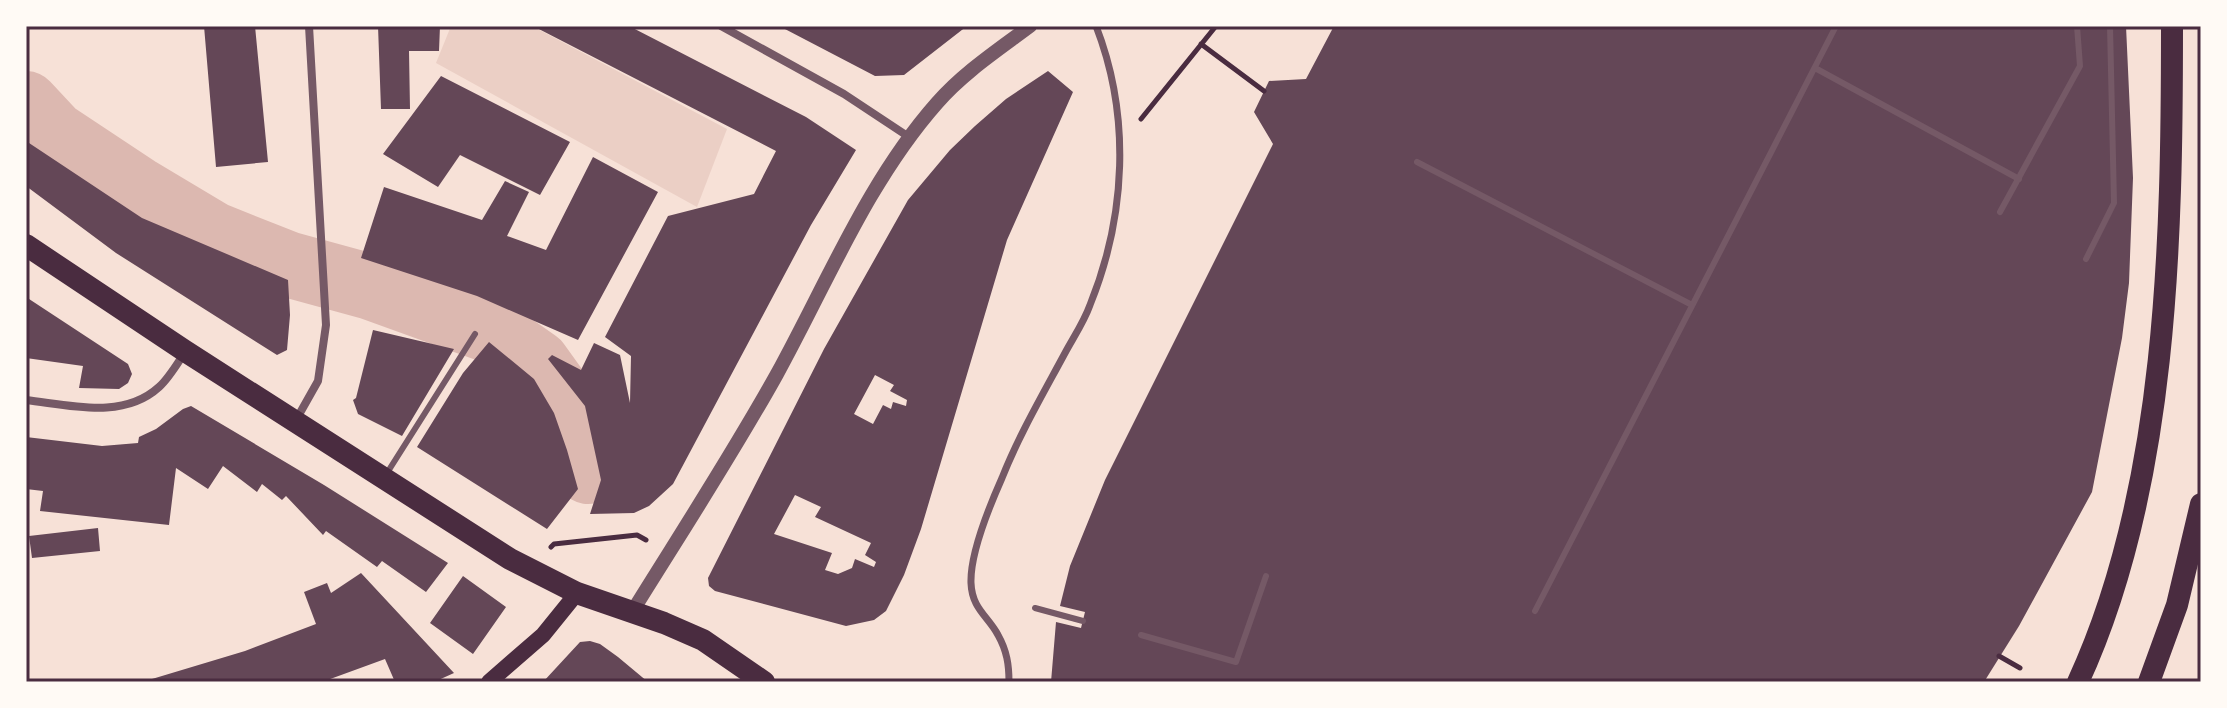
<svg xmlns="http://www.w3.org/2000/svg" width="2227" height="708" font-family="Commissioner,sans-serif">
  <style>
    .green { fill: #ebcfc5 }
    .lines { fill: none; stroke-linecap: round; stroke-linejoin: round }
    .river { stroke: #dcb8b0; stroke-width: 66 }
    .building { fill: #644757; fill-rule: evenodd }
    .path { stroke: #4a2c40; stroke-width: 5 }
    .service { stroke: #755966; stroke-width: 6 }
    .pedestrian { stroke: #755966; stroke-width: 7 }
    .minor { stroke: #755966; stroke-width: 8 }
    .tertiary { stroke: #755966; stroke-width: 14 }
    .secondary { stroke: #4a2c40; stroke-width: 16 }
    .trunk { stroke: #4a2c40; stroke-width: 22 }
    .neatline { fill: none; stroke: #4a2c40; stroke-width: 3 }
  </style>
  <rect width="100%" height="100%" fill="#f7e1d7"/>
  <path class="green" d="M451,26H532L727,129L697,207L436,63Z"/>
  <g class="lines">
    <path class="river" d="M26,104L54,134L137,189L214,235L287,264L371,287L490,330L537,363L565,402L579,435L588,471"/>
  </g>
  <path class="building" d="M204,26H255L268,162L216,167Z
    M378,26H440L439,51H409L410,109H381Z
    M533,26H629L806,117L856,150L811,225L673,484L649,506L634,513L590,514L601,480L585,406L548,359L552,355L581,370L594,343L620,355L630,403L631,356L605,337L668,216L754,194L776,151Z
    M785,26H967L904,75L875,76L783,28Z
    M1334,26H2126L2133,178L2129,283L2122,338L2092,492L2019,626L1984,682H1051L1056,622L1081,628L1085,612L1060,606L1070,566L1105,480L1273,144L1254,112L1269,81L1306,79Z
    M1048,71L1073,92L1007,240L921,529L904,575L886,611L874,620L846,626L715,591L709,586L708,578L824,349L908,200L950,150L975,126L1006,99ZM875,375L894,385L890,391L907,400L906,406L893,402L891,409L883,405L873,424L854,414ZM795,495L821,507L815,517L871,543L865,555L876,562L874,567L855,559L852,568L838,574L825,570L832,553L774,534Z
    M441,76L570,142L540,195L460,155L438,187L383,154Z
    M26,141L142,218L288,280L290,315L287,350L277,355L116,253L26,186Z
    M593,157L658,192L578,340L477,296L361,258L384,187L482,220L505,181L529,192L507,236L546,250Z
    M26,297L128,364L132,374L128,383L119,389L79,388L83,366L26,358Z
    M373,330L454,349L402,436L358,414L353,400L356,398Z
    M489,342L534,379L554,413L567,450L578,489L547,529L417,447L463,373Z
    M191,406L324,485L448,563L426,592L382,561L377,567L326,531L323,535L286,496L282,500L262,484L257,492L223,466L208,489L176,468L169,525L40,511L43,491L26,489V437L102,446L138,443L139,437L156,429L183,409Z
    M98,528L100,551L32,558L29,536Z
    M361,573L454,673L434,682H395L385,659L322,682H142L245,651L316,624L304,592L327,583L331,593Z
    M463,576L506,607L473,654L430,623Z
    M590,641L600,644L618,657L648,682H543L580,642Z"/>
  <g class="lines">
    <path class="path" d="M1201,44L1264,91
      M1141,119L1216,26
      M551,547L554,544L637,535L646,540
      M1999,656L2020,668"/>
    <path class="service" d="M1815,68L2019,179
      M1417,162L1692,305
      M2000,212L2080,66L2077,26
      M2086,259L2114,203L2110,26
      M387,473L475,334
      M1035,608L1083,621
      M1535,611L1836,26
      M1141,635L1236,662L1266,576"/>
    <path class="pedestrian" d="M1009,682C1009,665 1007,651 998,635C988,616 972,609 971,583C970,554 990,505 1002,478C1019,435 1043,394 1065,353C1073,338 1084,322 1090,305C1126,216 1131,116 1096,26"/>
    <path class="minor" d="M721,26L844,94L909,137
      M26,400C70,405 123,420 159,387C169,378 177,364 185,352
      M296,420L318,381L326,325L309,26"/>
    <path class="tertiary" d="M632,612C681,533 732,455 777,374C827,283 868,181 937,103C963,73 998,50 1030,26"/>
    <path class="secondary" d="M489,682L543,635L577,593"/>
    <path class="trunk" d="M26,245L185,351L510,559L577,593L664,623L703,640L764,682
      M2078,682C2168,487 2172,238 2172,26
      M2149,682L2177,605L2201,504"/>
  </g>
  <rect width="2227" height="708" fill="none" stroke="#fffaf5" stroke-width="56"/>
  <rect x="28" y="28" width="2171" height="652" class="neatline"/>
</svg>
